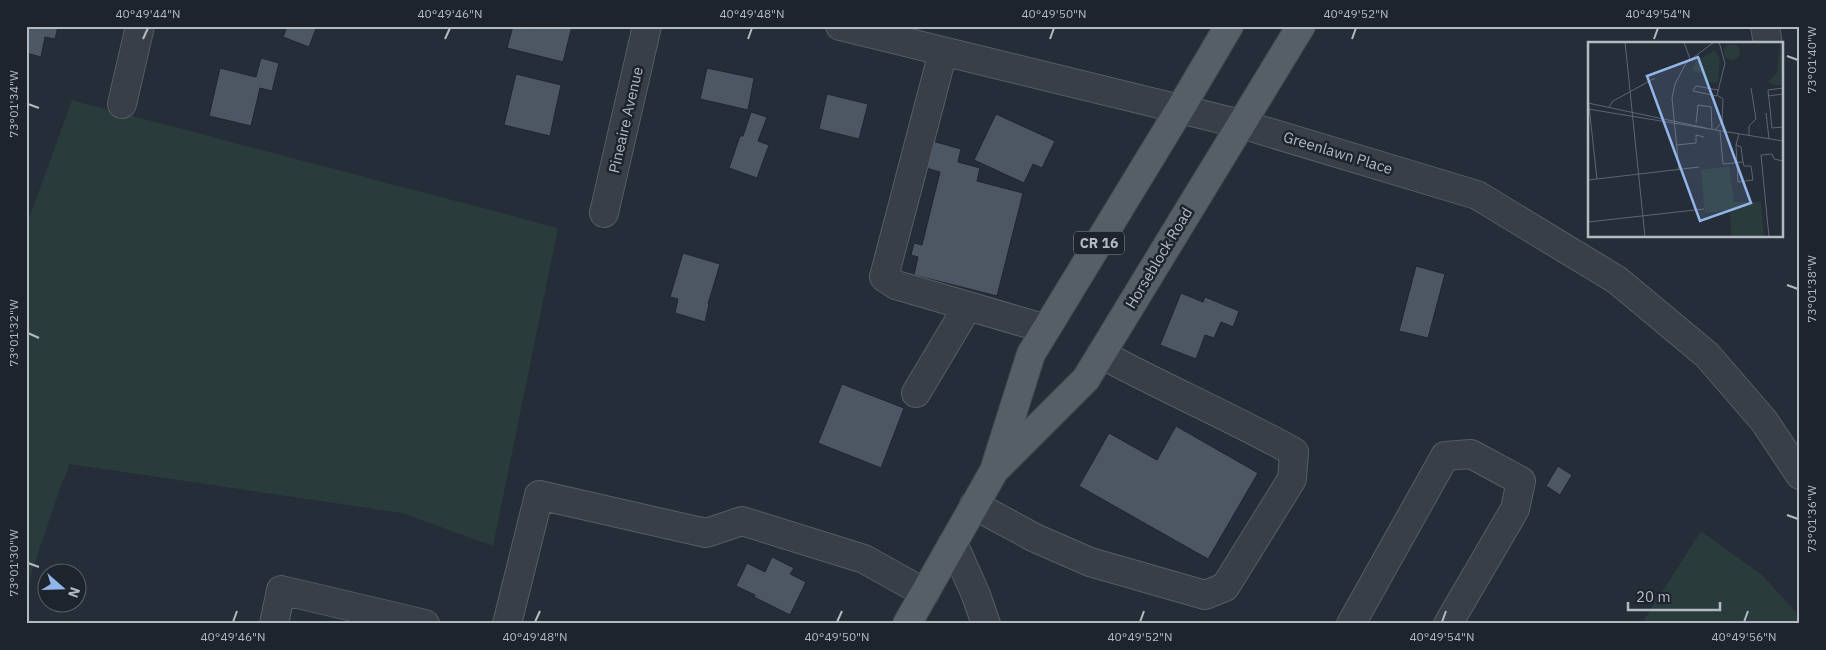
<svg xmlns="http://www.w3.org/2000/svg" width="1826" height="650" font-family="'IBM Plex Sans',sans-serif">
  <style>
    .green { fill: #2a3b3b }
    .building { fill: #4d5763; stroke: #1f262f }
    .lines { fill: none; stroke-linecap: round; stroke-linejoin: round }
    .minor-casing { stroke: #565d66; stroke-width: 30 }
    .major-casing { stroke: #414851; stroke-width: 30 }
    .minor { stroke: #383f48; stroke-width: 28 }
    .major { stroke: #565e68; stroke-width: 28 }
    .ticks { fill: none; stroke: #b3bac4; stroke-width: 2 }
    .labels { text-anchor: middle; stroke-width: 5; stroke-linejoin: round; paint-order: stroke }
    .shield { fill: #1d242d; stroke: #868d97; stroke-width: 1 }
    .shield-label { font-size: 14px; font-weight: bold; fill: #b3bac4 }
    .street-label { font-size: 15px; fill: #b3bac4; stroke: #1d242d }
    .inset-road { fill: none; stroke: #5e6570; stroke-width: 1 }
    .view { fill: #93b6ea; fill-opacity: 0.15; stroke: #93b6ea; stroke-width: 2.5 }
    .inset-edge { fill: none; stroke: #b3bac4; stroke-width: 2.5 }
    .neatline { fill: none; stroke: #b3bac4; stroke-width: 2 }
    .ticks-label { font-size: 12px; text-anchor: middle; fill: #b3bac4 }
  </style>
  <rect width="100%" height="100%" fill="#252d38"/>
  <path class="green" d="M72,100L558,228L493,546L402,513L70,464L60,488L26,589V227Z
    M1701,531L1762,575L1796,612L1799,624H1638L1642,623Z"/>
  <path class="building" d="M26,26H58L55,39L45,37L41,57L26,53Z
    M287,26H317L309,47L283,37Z
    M513,26H523L534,29L535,26H572L563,62L507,48Z
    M261,58L279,63L272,91L260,88L251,126L209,116L220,68L256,77Z
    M707,68L754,78L748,110L700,99Z
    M516,74L561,85L550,136L504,125Z
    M827,94L868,104L859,139L819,129Z
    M751,112L767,117L758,141L769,145L757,178L729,168L740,136H743Z
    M996,114L1055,141L1042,168L1033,164L1024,183L974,160Z
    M932,141L961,149L958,162L980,168L977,181L1023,193L997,296L914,275L918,257L911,255L914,243L922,245L940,172L926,168Z
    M683,253L720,264L708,304H709L705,322L675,313L678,299L670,297Z
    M1416,266L1445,274L1428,338L1399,331Z
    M1181,293L1203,302L1205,297L1239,311L1233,327L1221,322L1214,338L1205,335L1196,359L1160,345Z
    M842,384L904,408L881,468L818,443Z
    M1176,426L1258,473L1208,559L1079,486L1109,433L1157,460Z
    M1558,466L1572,475L1560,495L1546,486Z
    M772,557L794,568L790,574L806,582L790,615L754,597L755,595L736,586L747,563L765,572Z"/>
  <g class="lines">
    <g class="minor-casing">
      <path id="minor" d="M840,26L1241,124L1477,195L1617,280L1707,355L1764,421L1800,475
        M1765,26L1768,44
        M122,104L140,26
        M604,213L647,26
        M968,306L1046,329
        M916,393L968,306L896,285L884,277L943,52
        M974,505L1035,538L1090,562L1205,595L1225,587L1292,479L1294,452C1231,417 1164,388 1101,354
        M953,543L976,595L986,624
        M274,624L281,590L425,624
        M507,624L539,495L706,533L742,521L864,559L925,593
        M1351,624L1445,456L1471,454L1521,481L1515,509L1448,624"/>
    </g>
    <g class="major-casing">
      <path id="major" d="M997,468L1086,379L1301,26
        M907,624L994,471L1031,354L1180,109L1229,26"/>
    </g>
    <use href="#minor" class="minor"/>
    <use href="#major" class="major"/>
  </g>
  <path class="ticks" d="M143,39L148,28M445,39L450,28M748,39L752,28M1050,39L1054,28M1352,39L1356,28M1654,39L1658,28M1787,56L1798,60M28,104L39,108M1787,285L1798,289M28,333L39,338M1787,515L1798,519M28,563L39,567M233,622L237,611M535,622L540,611M837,622L842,611M1140,622L1144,611M1442,622L1446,611M1744,622L1748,611"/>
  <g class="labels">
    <rect class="shield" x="1074" y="231.5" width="50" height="23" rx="4"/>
    <g class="shield-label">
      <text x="1099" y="248">CR 16</text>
    </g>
    <g class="street-label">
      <text transform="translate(626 120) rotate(-77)" y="5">Pineaire Avenue</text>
      <text transform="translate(1338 153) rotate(17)" y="5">Greenlawn Place</text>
      <text transform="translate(1159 258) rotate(-59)" y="5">Horseblock Road</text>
    </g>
  </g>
  <g transform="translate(1588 42)">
    <rect width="195" height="195" fill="#252d38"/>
    <path d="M195,0V43L188,44L180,40L189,31L192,1ZM136 10a8 8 0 1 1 16 0a8 8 0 1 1-16 0ZM127,8L132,17L130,41L118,40L114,31L104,29L108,19ZM141,124L146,160H173L176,195H143L142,168L117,171L113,128Z" fill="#2a3b3b"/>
    <path class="inset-road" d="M37,0L57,195M96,0L102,17M195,46L180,48L184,86L195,85M129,54L105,49L108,44L130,48M180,54L195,52M0,55L9,137M0,61L118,86M21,65L25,59L67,36M0,67L195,99M178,71L181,97M108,81L110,63L123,65L124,87M127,88L134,80L135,57L129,53L137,21L131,0M132,89L135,122L155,120L153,105L148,103L151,92M161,94V84L168,77L163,46M88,103L108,101V93L116,95M148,103L150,140L165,138L163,124H156L155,120M91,128L84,56L87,42L98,21L126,0M0,138L111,125M0,180L116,167M181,195L173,113L184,112L186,117L195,119"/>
    <path class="view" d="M110,15L163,161L112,179L59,34Z"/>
    <rect width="195" height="195" class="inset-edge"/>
  </g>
  <rect width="1826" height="650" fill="none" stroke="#1d242d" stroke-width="55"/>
  <g transform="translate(62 588) rotate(110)"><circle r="24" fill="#1d242d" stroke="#596069"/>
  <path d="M0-4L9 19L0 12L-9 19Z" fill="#93b6ea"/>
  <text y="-8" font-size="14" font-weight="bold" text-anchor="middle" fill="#b3bac4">N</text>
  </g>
  <path d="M1628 602v8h92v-8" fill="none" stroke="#b3bac4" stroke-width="2.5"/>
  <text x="1636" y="602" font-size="15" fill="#b3bac4" stroke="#1d242d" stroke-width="4" paint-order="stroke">20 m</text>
  <rect x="28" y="28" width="1770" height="594" class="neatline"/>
  <g class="ticks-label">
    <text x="148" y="18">40°49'44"N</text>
    <text x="450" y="18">40°49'46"N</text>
    <text x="752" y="18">40°49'48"N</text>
    <text x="1054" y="18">40°49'50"N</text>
    <text x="1356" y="18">40°49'52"N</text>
    <text x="1658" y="18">40°49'54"N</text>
    <text transform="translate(1812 60) rotate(-90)" y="4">73°01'40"W</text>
    <text transform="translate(14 104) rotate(-90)" y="4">73°01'34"W</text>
    <text transform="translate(1812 289) rotate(-90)" y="4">73°01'38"W</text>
    <text transform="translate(14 333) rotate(-90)" y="4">73°01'32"W</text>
    <text transform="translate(1812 519) rotate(-90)" y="4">73°01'36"W</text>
    <text transform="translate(14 563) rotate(-90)" y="4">73°01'30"W</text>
    <text x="233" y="641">40°49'46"N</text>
    <text x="535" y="641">40°49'48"N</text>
    <text x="837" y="641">40°49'50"N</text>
    <text x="1140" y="641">40°49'52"N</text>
    <text x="1442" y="641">40°49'54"N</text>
    <text x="1744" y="641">40°49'56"N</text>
  </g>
</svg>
